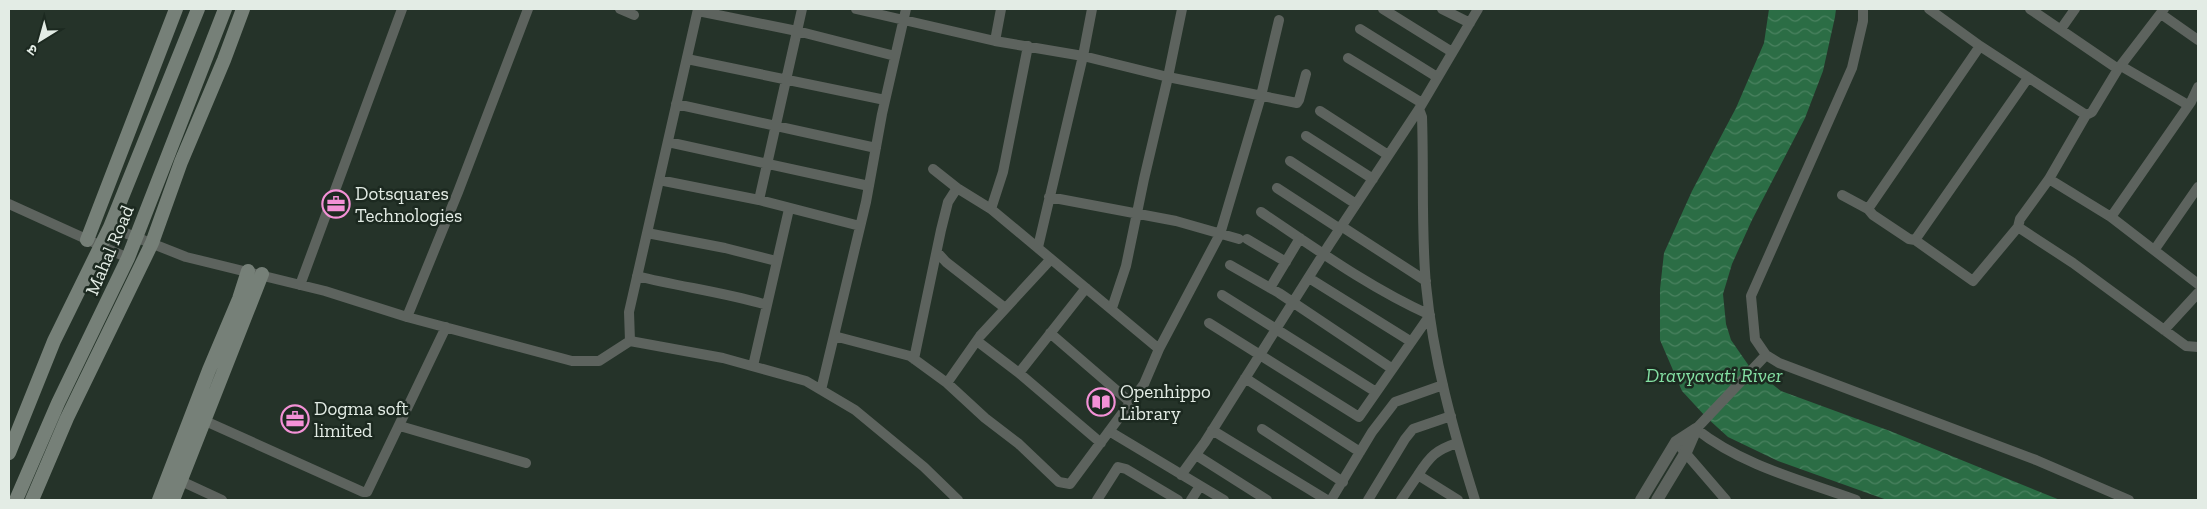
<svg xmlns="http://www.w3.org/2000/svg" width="2207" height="509" font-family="'Zilla Slab','Noto Sans Devanagari',serif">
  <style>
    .water { fill: url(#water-waves) }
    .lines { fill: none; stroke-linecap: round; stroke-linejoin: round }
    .minor { stroke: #5d635e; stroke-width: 10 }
    .tertiary { stroke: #5d635e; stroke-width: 12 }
    .secondary { stroke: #768078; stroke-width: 14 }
    .labels { text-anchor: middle; stroke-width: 5; stroke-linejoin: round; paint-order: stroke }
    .poi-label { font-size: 19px; fill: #e3ece5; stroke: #1c2920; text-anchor: start }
    .street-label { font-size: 19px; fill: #e3ece5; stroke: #1c2920 }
    .water-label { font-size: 20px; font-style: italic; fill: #84e0a3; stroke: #1c2920 }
  </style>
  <defs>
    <pattern id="water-waves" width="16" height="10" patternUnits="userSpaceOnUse" patternTransform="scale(1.25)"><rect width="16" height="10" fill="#2b6d45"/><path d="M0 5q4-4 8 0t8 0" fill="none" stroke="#4a8260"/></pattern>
  </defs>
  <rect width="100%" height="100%" fill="#253329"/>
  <path class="water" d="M1769,9H1836L1835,17L1823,71L1805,118L1752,220L1732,264L1723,294L1726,324L1731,340L1749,366L1781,391L1890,431L2060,500H1887L1778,461L1728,437L1706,417L1682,391L1660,340V289L1664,253L1692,191L1736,108L1764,43Z"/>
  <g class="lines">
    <path class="minor" d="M620,9L634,15
      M856,9L995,41
      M1001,9L995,41L1083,56L1168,77L1182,9
      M1383,9L1452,52
      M1442,9L1470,23
      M1863,9V21L1852,68L1751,296L1755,339L1766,355L1779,363L2036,460L2129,500
      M1929,9L1980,46L2086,115
      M2030,9L2118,69L2164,9
      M698,11L797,31L895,56
      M2161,14L2198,40
      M1360,29L1437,77
      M2061,29L2075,9
      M1348,58L1422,103
      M687,59L885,100
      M2121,66L2188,105
      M676,104L876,148
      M1419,109L1422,117C1424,173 1421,229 1426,285C1433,358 1453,430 1475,500
      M1320,111L1388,155
      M1306,136L1373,179
      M668,142L869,186
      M1290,161L1356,204
      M2049,179L2111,217L2198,284
      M659,180L759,200L860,226
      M1277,188L1340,229
      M1842,195L1868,209L1873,215L1909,239L1915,240L1973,281L2018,227L2020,219L2049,179L2086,115L2092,112L2118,69
      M1049,197L1176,221L1239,239
      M759,200L802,9
      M9,204L128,258
      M991,209L1003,172L1028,46
      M1868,209L1980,46
      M2111,217L2191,102L2198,87
      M1341,226L1426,281
      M110,227L186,257L325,291L407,317L572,361H599L630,341L629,312L698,9
      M2018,227L2073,263L2186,346L2198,347
      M647,233L725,248L776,261
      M1247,239L1286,262
      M1915,240L2028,78
      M1038,247L1083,56L1092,9
      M2155,249L2198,187
      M937,252L946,262L1005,308
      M1230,265L1279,293L1391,368
      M637,276C680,287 724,292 767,305
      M1309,278L1410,341
      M300,285L402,9
      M1270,288L1300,238
      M1222,295L1376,392
      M1112,308L1126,266L1144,179L1168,77L1297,103L1299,100L1306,74
      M407,317L458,192L528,9
      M1209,323L1359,417L1430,315C1370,288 1316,249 1261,212
      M2164,330L2198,293
      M1050,333L1130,402
      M834,336L910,356L947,383L985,418L1019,444L1059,482L1070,484L1144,384L1159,349L991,209L957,188L933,169
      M630,341L723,358L806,381L855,410L924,467L958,500
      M977,341L1019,373L1101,443
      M1159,349L1220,234L1261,96L1279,20
      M1766,355L1696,429C1743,466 1801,480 1856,500
      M914,359L941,230L948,202L957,188
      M753,366L789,209
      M1019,373L1086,288
      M1245,378L1360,452
      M947,383L980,336L1051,259
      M821,390L866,202L882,114L906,9
      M203,420L363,492H367L446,327
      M400,426L526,463
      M1262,429L1343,482
      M1212,430L1327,500
      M1109,431L1224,500
      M1676,442L1726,500
      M1457,443C1436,450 1430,456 1418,475L1458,500
      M1196,455L1267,500
      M1181,475L1205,442L1329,245L1419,109L1478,9
      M181,481L222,500
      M1097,500L1118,467L1126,469L1178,500
      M1191,500L1200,486
      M1331,500L1372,432L1395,402L1443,385
      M1368,500L1405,439L1413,429L1451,416
      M1401,500L1418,475"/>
    <path class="tertiary" d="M1641,500L1676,442L1696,429
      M1657,500L1686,452L1696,429"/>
    <path class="secondary" d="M87,240L176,9
      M9,453L54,341L110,227L198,9
      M16,500L58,403L128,258L225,9
      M32,500L67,418L152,243L181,162L224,60L243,9
      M159,500L209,370L239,299L248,271
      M173,500L262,274"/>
  </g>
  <defs>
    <g id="office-ring" transform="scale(1.4375)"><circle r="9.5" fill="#1c2920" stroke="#f391d6" stroke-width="1.5"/><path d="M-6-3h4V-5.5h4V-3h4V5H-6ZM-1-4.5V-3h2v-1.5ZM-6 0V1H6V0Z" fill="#f391d6"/></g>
    <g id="library-ring" transform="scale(1.4375)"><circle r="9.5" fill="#1c2920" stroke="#f391d6" stroke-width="1.5"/><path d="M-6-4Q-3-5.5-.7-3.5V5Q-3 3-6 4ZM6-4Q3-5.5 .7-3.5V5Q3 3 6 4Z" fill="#f391d6"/></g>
  </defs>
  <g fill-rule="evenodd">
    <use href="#office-ring" x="336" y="204"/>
    <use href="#library-ring" x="1101" y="402"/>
    <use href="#office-ring" x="295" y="419"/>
  </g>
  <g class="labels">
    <g class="poi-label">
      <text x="355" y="200">Dotsquares<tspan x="355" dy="22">Technologies</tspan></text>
      <text x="1120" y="398">Openhippo<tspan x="1120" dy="22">Library</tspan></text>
      <text x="314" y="415">Dogma soft<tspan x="314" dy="22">limited</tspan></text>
    </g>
    <g class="street-label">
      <text transform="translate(109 250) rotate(-67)" y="7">Mahal Road</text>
    </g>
    <g class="water-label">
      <text x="1714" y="382">Dravyavati River</text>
    </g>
  </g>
  <rect width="2207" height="509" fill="none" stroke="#e3ece5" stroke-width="20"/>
  <g transform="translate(40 40) rotate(217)" stroke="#1c2920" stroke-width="4" paint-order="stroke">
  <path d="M0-4L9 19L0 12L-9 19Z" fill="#e3ece5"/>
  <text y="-8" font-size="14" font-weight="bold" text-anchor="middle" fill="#e3ece5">उ</text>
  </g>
</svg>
